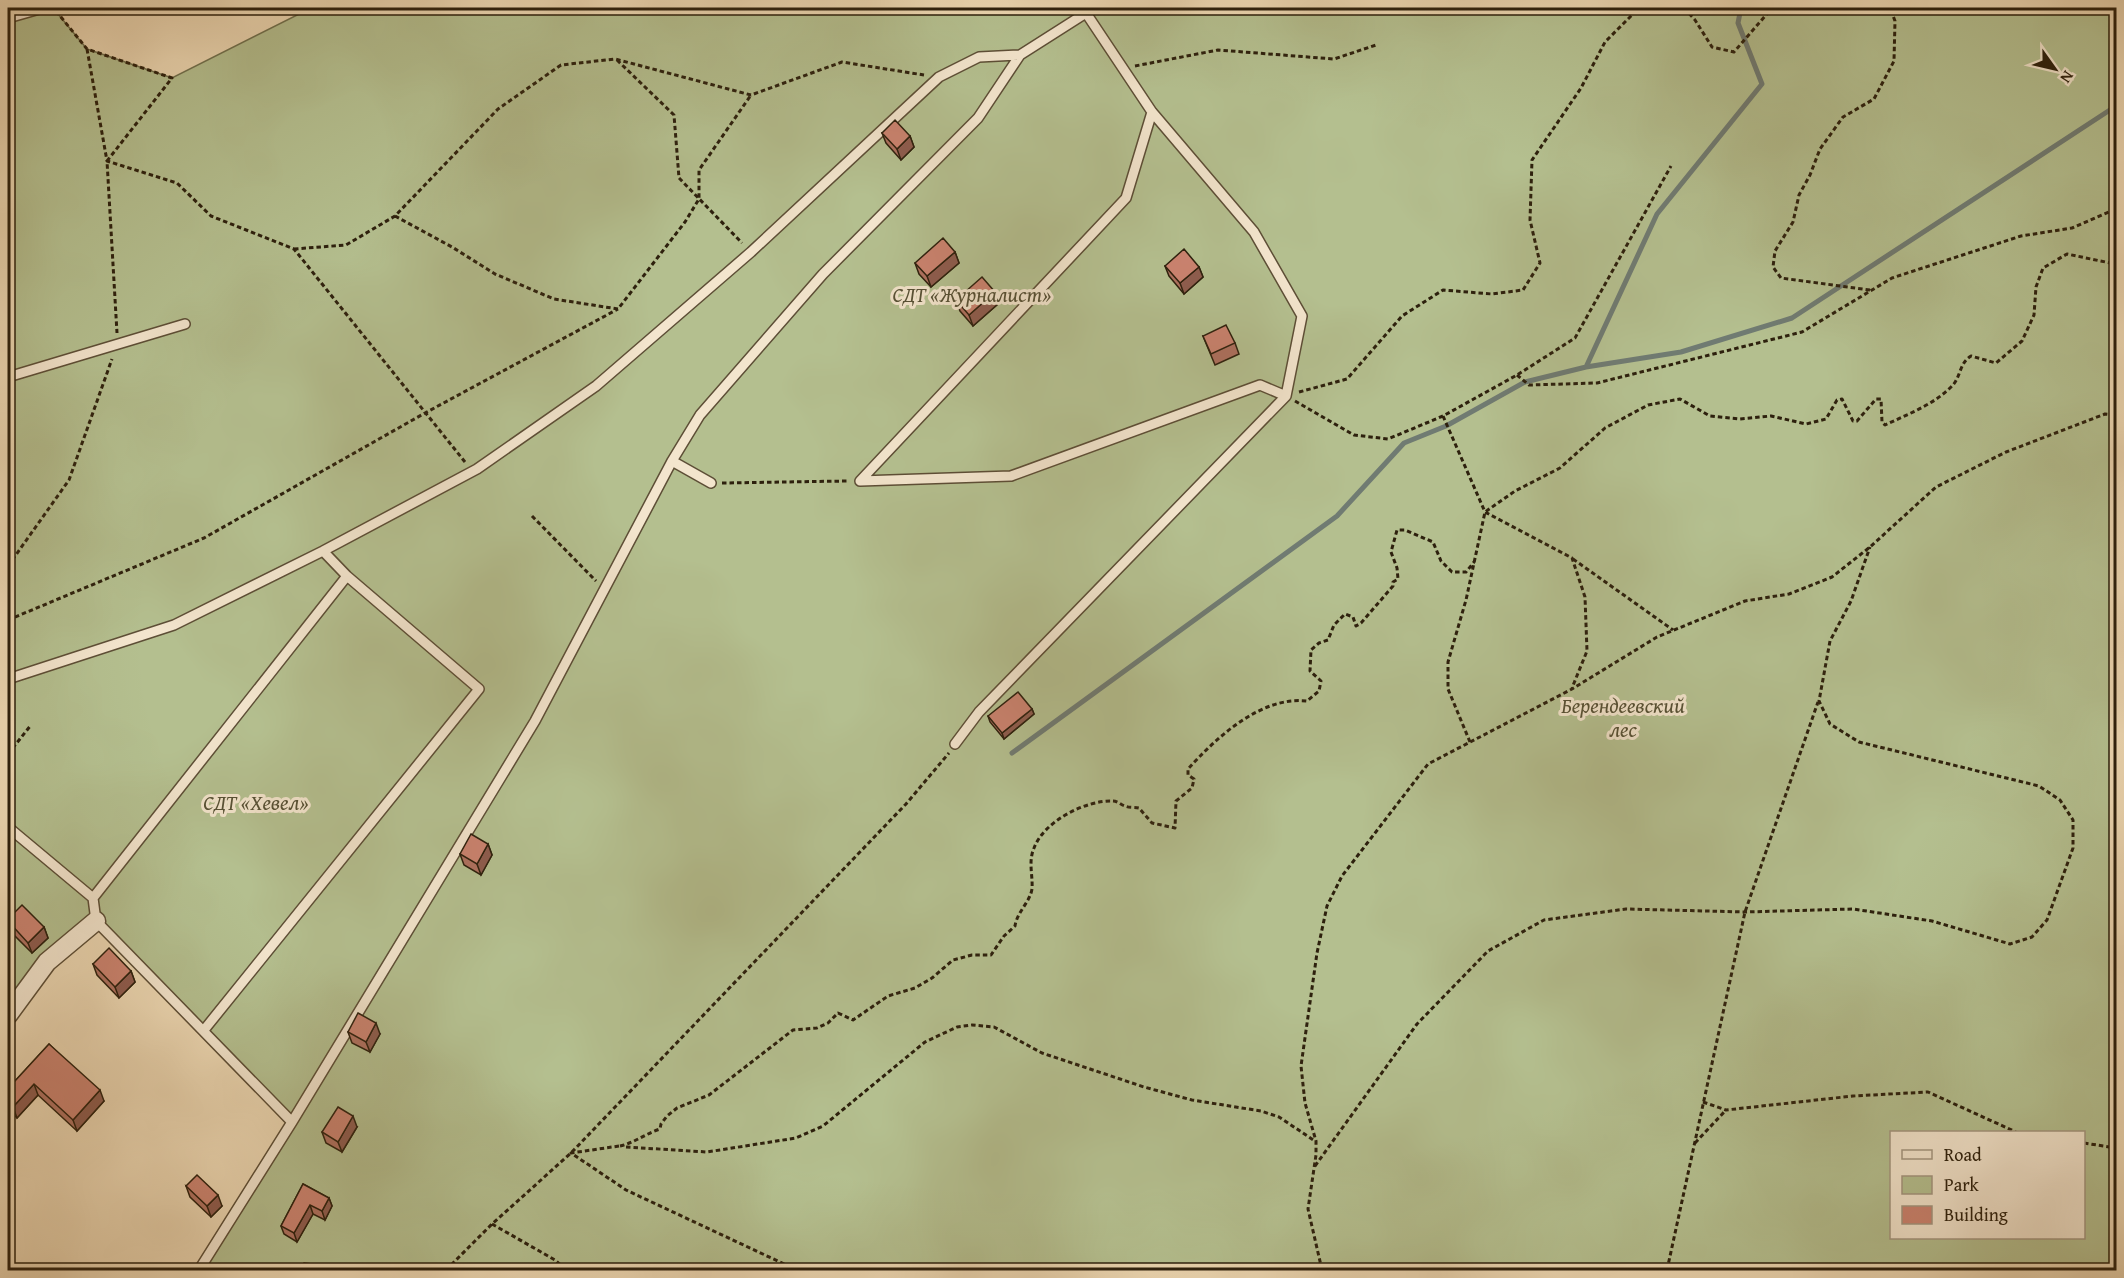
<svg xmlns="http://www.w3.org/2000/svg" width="2124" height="1278" font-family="'Gentium Book Plus',serif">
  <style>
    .green { fill: #b4bf8f; stroke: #70704e; stroke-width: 1.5; fill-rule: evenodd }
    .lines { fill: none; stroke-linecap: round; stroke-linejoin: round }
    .stream { stroke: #707b72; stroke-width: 5 }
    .lane-casing { stroke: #5d4e36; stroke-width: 12 }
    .street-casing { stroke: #5d4e36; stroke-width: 21 }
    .path { stroke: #2d200d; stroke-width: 3; stroke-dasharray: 4.5 3; stroke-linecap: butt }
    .lane { stroke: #f3e5cd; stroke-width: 9 }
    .street { stroke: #f3e5cd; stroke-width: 18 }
    .wall { fill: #af7160; stroke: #2d200d; stroke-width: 1.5 }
    .shaded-wall { fill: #8e5c4e; stroke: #2d200d; stroke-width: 1.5 }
    .building { fill: #cb8370; stroke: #2d200d; stroke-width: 1.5 }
    .labels { text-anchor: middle; stroke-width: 6; stroke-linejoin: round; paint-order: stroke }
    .park-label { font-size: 21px; font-style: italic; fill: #565034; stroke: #f3e5cd }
  </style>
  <rect width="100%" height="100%" fill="#ecd7b2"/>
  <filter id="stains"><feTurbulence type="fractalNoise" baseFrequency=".00333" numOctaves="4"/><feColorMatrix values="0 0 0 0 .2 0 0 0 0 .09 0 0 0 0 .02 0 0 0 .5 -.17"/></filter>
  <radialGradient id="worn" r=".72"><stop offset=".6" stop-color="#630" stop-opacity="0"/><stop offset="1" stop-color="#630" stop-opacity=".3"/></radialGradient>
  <path class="green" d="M8,8H53L87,49L172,78L311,8H2116V1270H199L292,1121L96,922L8,1015ZM1892,1132H2084V1238H1892Z"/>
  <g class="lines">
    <path class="stream" d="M1586,367L1657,214L1762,84L1738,23L1741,8
      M1012,753L1337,516L1404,443L1446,426L1525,382L1586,367L1681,352L1792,318L2116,106"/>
    <g class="lane-casing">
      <path id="lane" d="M8,18L43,8
        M8,377L185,324
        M672,461L711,483
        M860,481L1011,476L1260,385L1286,396L1302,316L1254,232L1152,112L1086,13
        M860,481L1126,198L1152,112
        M8,679L174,625L323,551L477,469L596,386L751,252L939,77L979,57L1020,55
        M955,744L979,712L1286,396
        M8,827L93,898
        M204,1030L479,689L347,576L323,551
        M292,1122L96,921L93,898L347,576
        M199,1270L292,1122L535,721L672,461L700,415L823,274L978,118L1020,55L1086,13L1090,8"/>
    </g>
    <g class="street-casing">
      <path id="street" d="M8,1015L47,962L96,921"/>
    </g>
    <path class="path" d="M1684,8L1695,20L1712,47L1734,52L1772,8
      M56,11L87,49L172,78L107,161L117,333
      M87,49L107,161L177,183L211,216L294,249L465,462
      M617,60L674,115L679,178L742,243
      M1135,66L1218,50L1334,59L1376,45
      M395,216L452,247L495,274L554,299L618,309L685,222L699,199V170L751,95
      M294,249L346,245L395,216L498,109L561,65L615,59L751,95L842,62L924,75
      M1870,290L1781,278L1773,267L1775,251L1793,222L1799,195L1810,175L1820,149L1843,117L1874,99L1894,61L1895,21L1892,13L1874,8
      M1517,375L1529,385L1597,383L1802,332L1892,278L2021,236L2072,228L2116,209
      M1299,392L1347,379L1402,316L1443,290L1492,294L1523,290L1540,263L1530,220L1532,160L1581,88L1605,42L1639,8
      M1295,401L1354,435L1388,439L1443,416L1517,375L1575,338L1671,166
      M1443,416L1485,512L1572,558L1585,597L1587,651L1572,688
      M722,483L847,481
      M532,516L596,581
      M1573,559L1673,630
      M8,566L69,480L112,359
      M8,620L204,538L425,413L618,309
      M1470,742L1448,689V662L1466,600L1485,512L1515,491L1560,468L1605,428L1648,405L1680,399L1710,416L1740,419L1771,416L1806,424L1826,419L1837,400L1842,399L1853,421H1857L1876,399H1881L1882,422L1885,425C1908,414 1933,405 1951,387C1961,378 1959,363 1971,356L1996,363L2022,341L2034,315L2036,287L2043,268L2067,254L2115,264L2116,268
      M8,754L31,725
      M1703,1102L1726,1110L1853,1096L1928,1092L2016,1132
      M1695,1143L1726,1110
      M2084,1143L2116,1148
      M619,1146L571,1153L626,1190L797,1270
      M620,1146C634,1143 645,1134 660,1129L661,1124L667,1116L677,1108L709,1095L793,1030L817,1028L828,1023L838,1013L853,1020L888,996L915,988L932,978L953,960L972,955H991L1004,936L1015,926C1017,912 1030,902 1032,889C1033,875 1028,862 1034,848C1044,821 1086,800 1113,801C1118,801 1121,805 1125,806C1129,808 1135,807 1139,808L1152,823L1175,828L1176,801L1192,788L1194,779L1188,775V769C1217,737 1261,696 1307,701L1319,691L1321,681L1310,671L1311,650L1319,643L1328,640L1334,625L1345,614L1353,617L1356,626L1361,623L1393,586V582L1398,579L1397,568L1391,552L1397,530H1405L1433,542L1441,561L1452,572H1466L1474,562
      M626,1147L707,1152L796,1138L823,1126L925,1042L957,1027L972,1025L994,1027L1042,1053L1144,1087L1192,1100L1261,1111L1279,1117L1315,1141
      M1315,1166L1417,1024L1488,951L1544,920L1626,909L1745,912L1853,909L1932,921L2010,944L2032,937L2047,920L2073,848V820L2060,800L2039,786L1859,742L1830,724L1819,701L1830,641L1851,601L1870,547
      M492,1224L555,1260L566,1270
      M446,1270L492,1224L571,1153L906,804L949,753
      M1322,1270L1308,1209L1316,1155V1141L1305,1103L1301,1066L1317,953L1327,906L1342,876L1428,764L1572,689L1657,637L1745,601L1789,594L1832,577L1870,547L1936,487L2006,452L2105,414L2116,415
      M1667,1270L1745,912L1818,702"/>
    <use href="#lane" class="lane"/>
    <use href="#street" class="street"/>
  </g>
  <path class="wall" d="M882,133L910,136L914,147L901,160L886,143Z
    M955,252L959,263L931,287L919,274L915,263Z
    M1165,266L1199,267L1203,277L1184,294L1169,276Z
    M956,300L999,303L973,326L960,311Z
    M1203,336L1235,343L1239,354L1215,365Z
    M1032,709L1034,714L1004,739L990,722L988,716Z
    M488,844L492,855L481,875L464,865L460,854Z
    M8,919L44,927L48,938L32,953L10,931L8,923Z
    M93,964L131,971L135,982L119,998L97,975Z
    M348,1032L380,1034L370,1052L352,1043Z
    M49,1044L104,1101L77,1131L38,1095L17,1118L8,1109V1075L15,1081Z
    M357,1127L342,1152L326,1143L322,1132Z
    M303,1184L329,1198L332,1206L325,1220L313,1214L297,1242L284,1234L281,1226Z
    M186,1186L222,1206L211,1217L190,1197Z"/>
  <path class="shaded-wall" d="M910,136L914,147L901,160L897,149Z
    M955,252L959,263L931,287L927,276Z
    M1199,267L1203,277L1184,294L1180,283Z
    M995,292L999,303L973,326L969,315Z
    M1032,709L1034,714L1004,739L1002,733Z
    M488,844L492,855L481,875L477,864Z
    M44,927L48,938L32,953L28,943Z
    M131,971L135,982L119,998L115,987Z
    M376,1023L380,1034L370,1052L366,1042Z
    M34,1084L38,1095L17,1118L13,1107Z
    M100,1090L104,1101L77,1131L73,1120Z
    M353,1116L357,1127L342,1152L338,1142Z
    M218,1195L222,1206L211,1217L207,1206Z
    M329,1198L332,1206L325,1220L322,1211Z
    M310,1205L313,1214L297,1242L294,1233Z"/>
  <path class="building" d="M895,120L910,136L897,149L882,133Z
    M943,238L955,252L927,276L915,263Z
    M1184,249L1199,267L1180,283L1165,266Z
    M982,277L995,292L969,315L956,300Z
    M1226,325L1235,343L1211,354L1203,336Z
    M1018,692L1032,709L1002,733L988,716Z
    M471,834L488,844L477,864L460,854Z
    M22,905L44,927L28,943L8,921V919Z
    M109,948L131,971L115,987L93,964Z
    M358,1013L376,1023L366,1042L348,1032Z
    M49,1044L100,1090L73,1120L34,1084L13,1107L8,1102V1075L15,1081Z
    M338,1107L353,1116L338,1142L322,1132Z
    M197,1175L218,1195L207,1206L186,1186Z
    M303,1184L329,1198L322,1211L310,1205L294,1233L281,1226Z
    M304,1263L321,1265L320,1270H303Z"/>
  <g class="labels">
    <g class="park-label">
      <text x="972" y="302">СДТ «Журналист»</text>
      <text x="1623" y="713">Берендеевский<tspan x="1623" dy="24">лес</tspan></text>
      <text x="256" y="810">СДТ «Хевел»</text>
    </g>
  </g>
  <rect width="2124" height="1278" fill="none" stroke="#ecd7b2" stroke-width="30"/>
  <rect x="9" y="9" width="2106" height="1260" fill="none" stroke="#2d200d" stroke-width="3"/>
  <rect x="15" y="15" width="2094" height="1248" fill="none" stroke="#2d200d" stroke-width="1.5"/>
  <rect x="1890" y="1131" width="195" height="108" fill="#f3e5cd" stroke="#a49680" stroke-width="1.5"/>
  <rect x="1902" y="1150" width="30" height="9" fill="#f3e5cd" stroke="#a49680" stroke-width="1.5"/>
  <text x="1944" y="1161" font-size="18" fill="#2d200d">Road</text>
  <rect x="1902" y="1176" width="30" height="18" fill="#b4bf8f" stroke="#a49680" stroke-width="1.5"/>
  <text x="1944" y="1191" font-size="18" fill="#2d200d">Park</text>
  <rect x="1902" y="1206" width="30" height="18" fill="#cb8370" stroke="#a49680" stroke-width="1.5"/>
  <text x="1944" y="1221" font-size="18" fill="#2d200d">Building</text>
  <g transform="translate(2055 69) rotate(124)" stroke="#f3e5cd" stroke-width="4.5" paint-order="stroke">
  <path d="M0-4.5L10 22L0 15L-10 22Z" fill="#2d200d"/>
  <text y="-9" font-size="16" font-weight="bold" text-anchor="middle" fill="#2d200d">N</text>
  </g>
  <rect width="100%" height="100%" filter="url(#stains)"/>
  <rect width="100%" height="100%" fill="url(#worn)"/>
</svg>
